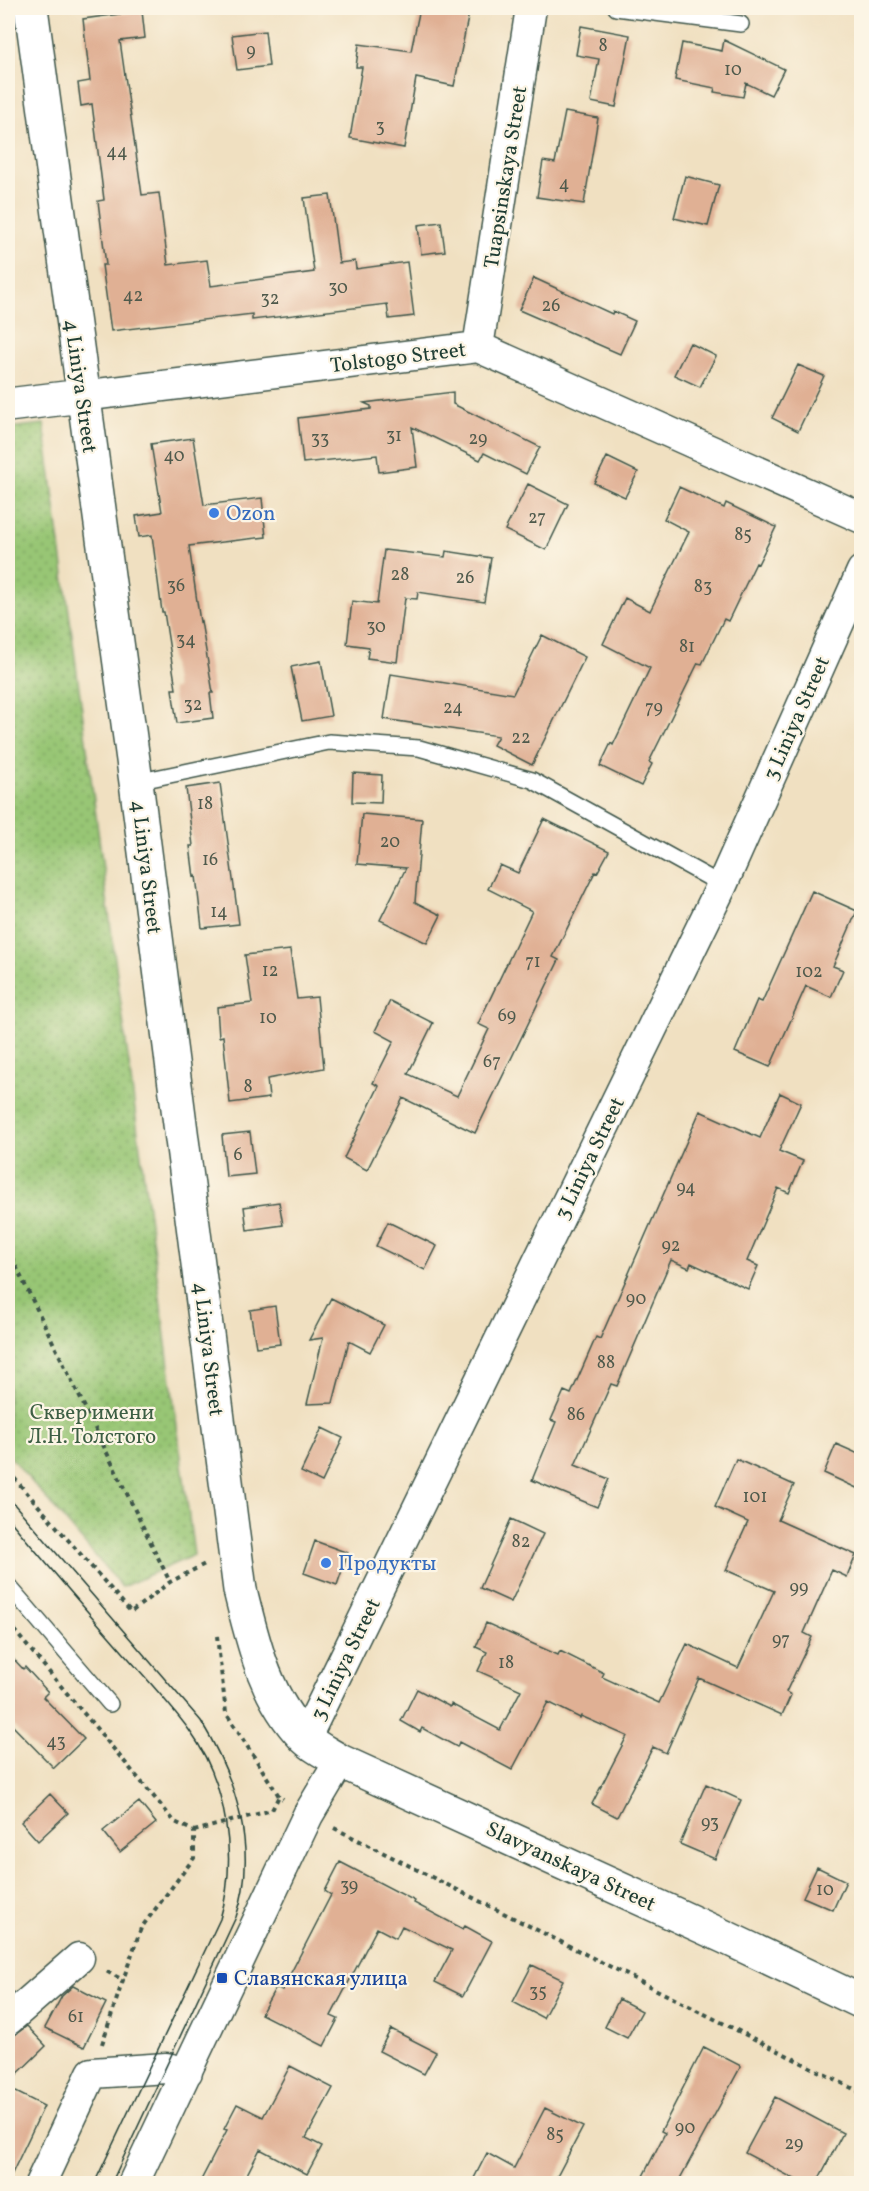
<svg xmlns="http://www.w3.org/2000/svg" width="869" height="2191" font-family="Vollkorn,serif">
  <style>
    .park { fill: url(#park-dots); stroke: #5c8254; stroke-width: 1.5 }
    .building { fill: #e0b094 }
    .lines { fill: none; stroke-linecap: round; stroke-linejoin: round }
    .service-casing { stroke: #3e5549; stroke-width: 18 }
    .minor-casing { stroke: #3e5549; stroke-width: 33 }
    .tertiary-casing { stroke: #3e5549; stroke-width: 36 }
    .path { stroke: #3e5549; stroke-width: 4; stroke-dasharray: 4.5 4.5; stroke-linecap: butt }
    .service { stroke: #fff; stroke-width: 15 }
    .minor { stroke: #fff; stroke-width: 30 }
    .tertiary { stroke: #fff; stroke-width: 33 }
    .tram { stroke: #1f3d34; stroke-width: 1.5 }
    .shop-dot { fill: #3f7fe0; stroke: #fcf5e5; stroke-width: 2 }
    .transit-dot { fill: #1a4fb4; stroke: #fcf5e5; stroke-width: 2 }
    .labels { text-anchor: middle; stroke-width: 4.5; stroke-linejoin: round; paint-order: stroke }
    .number-label { font-size: 18px; fill: #4f5a4c }
    .street-label { font-size: 21px; fill: #1f3d34; stroke: #fcf5e5 }
    .shop-label { font-size: 21px; fill: #366cbe; stroke: #fcf5e5; text-anchor: start }
    .park-label { font-size: 21px; fill: #3d5f44; stroke: #fcf5e5 }
    .transit-label { font-size: 21px; fill: #164399; stroke: #fcf5e5; text-anchor: start }
  </style>
  <defs>
    <pattern id="park-dots" width="8" height="8" patternUnits="userSpaceOnUse" patternTransform="scale(1.5)"><rect width="8" height="8" fill="#98c675"/><path d="M2 2h.1M6 6h.1" fill="none" stroke="#7ba261" stroke-width="1.8" stroke-linecap="round"/></pattern>
  </defs>
  <rect width="100%" height="100%" fill="#fcf5e5"/>
  <filter id="ink" filterUnits="userSpaceOnUse"><feTurbulence type="fractalNoise" baseFrequency=".0167" numOctaves="2"/><feDisplacementMap in="SourceGraphic" scale="12" xChannelSelector="R" yChannelSelector="G"/><feConvolveMatrix kernelMatrix="1 2 1 2 8 2 1 2 1" color-interpolation-filters="sRGB"/></filter>
  <filter id="wash" filterUnits="userSpaceOnUse"><feTurbulence type="fractalNoise" baseFrequency=".008" numOctaves="4" result="noise"/><feDisplacementMap in="SourceGraphic" scale="24" xChannelSelector="R" yChannelSelector="G"/><feGaussianBlur stdDeviation="1.35" result="paint"/><feColorMatrix in="noise" values="0 0 0 0 0 0 0 0 0 0 0 0 0 0 0 0 0 1.4 0 .05"/><feComposite in="paint" operator="in"/></filter>
  <g filter="url(#wash)">
    <rect width="100%" height="100%" fill="#f0e0c1"/>
    <path class="park" d="M44,424L194,1555L122,1587L8,1454V428Z"/>
    <g id="blocks">
      <path class="building" d="M420,8H470L454,86L416,78L404,148L350,138L362,67H356L359,44L411,51Z
        M142,11L145,38L120,41L142,195L159,193L168,265L207,260L211,286L314,272L304,198L330,195L339,263L355,261L356,269L407,262L414,316L389,319L387,304L252,320V314L111,331L102,265H106L98,201L104,200L92,104L81,106L78,83L90,81L83,19Z
        M581,26L630,35L616,107L591,102L599,59L576,55Z
        M265,31L269,66L237,70L232,35Z
        M724,40L784,69L771,95L746,83L743,97L714,92L715,88L675,80L682,43L722,51Z
        M565,112L598,118L584,204L537,197L543,161L555,163Z
        M685,176L719,185L708,226L674,218Z
        M441,222L445,251L421,254L418,225Z
        M534,278L612,314L613,311L635,321L620,354L519,310Z
        M690,343L716,356L700,387L674,375Z
        M798,365L824,376L798,431L772,418Z
        M453,392V404L540,447L526,474L484,453L480,460L412,427L417,467L379,472L377,455L303,463L298,418L371,409V406L364,403Z
        M193,438L204,505L262,498L266,537L189,546L200,622L201,621L213,693H210L213,718L177,723L172,689H176L164,612H162L152,535L139,537L136,516L162,512L151,444Z
        M607,457L638,472L625,497L594,483Z
        M528,484L568,504L546,550L505,530Z
        M679,487L724,508L726,503L776,527L758,564L756,563L728,621L724,619L702,664L698,663L649,762L652,764L641,786L600,766L611,743L613,745L650,668L603,644L625,598L650,611L689,532L664,519Z
        M384,550L445,557L446,551L491,558L484,602L418,592L417,599L405,598L397,662L367,658L369,647L347,644L352,601L377,604Z
        M542,635L585,657L532,765L493,745L498,736L384,719L391,674L513,694Z
        M321,661L331,716L302,721L291,667Z
        M353,773L382,775L381,803L352,802Z
        M220,783L239,924L202,928L196,876L194,877L190,846H193L186,788Z
        M362,814L422,819L415,902L441,915L427,943L380,920L406,868L357,864Z
        M544,819L609,851L597,873L595,872L553,957L559,960L475,1133L403,1098L367,1170L344,1158L379,1086L373,1083L394,1041L375,1031L390,1001L433,1023L408,1074L457,1096L489,1029L478,1024L532,911L488,889L500,865L518,873Z
        M812,891L857,911L833,966L843,970L831,997L806,986L770,1067L735,1052L757,1000L762,1002Z
        M290,950L297,999L317,997L324,1068L267,1079L269,1098L230,1103L223,1036L219,1037L217,1007L252,1003L245,955Z
        M780,1093L801,1103L779,1151L803,1161L789,1193L778,1188L747,1261L758,1266L748,1289L691,1263L689,1268L671,1260L617,1386L611,1384L575,1465L609,1479L597,1507L532,1480L556,1422L551,1420L564,1391L571,1394L596,1337L600,1339L700,1111L760,1138Z
        M250,1132L255,1174L226,1177L222,1135Z
        M279,1202L283,1225L247,1230L244,1207Z
        M388,1222L437,1246L425,1270L376,1246Z
        M331,1298L384,1325L370,1352L349,1341L333,1403L307,1404L323,1338L309,1340Z
        M275,1306L280,1344L256,1347L250,1310Z
        M322,1428L343,1438L322,1482L301,1472Z
        M836,1444L861,1455V1490L824,1473Z
        M736,1459L794,1485L778,1520L856,1555L847,1577L832,1570L804,1633L812,1637L786,1692L791,1695L782,1715L699,1678L666,1753L653,1747L617,1817L592,1804L627,1736L581,1716L580,1718L548,1702L512,1770L459,1742L457,1747L422,1728L420,1732L401,1721L417,1689L450,1707L451,1704L500,1730L521,1690L478,1671L487,1652L476,1647L486,1623L558,1655L560,1651L604,1673L602,1677L659,1703L687,1644L738,1668L774,1591L726,1570L748,1522L715,1507Z
        M511,1519L543,1534L511,1602L480,1588Z
        M315,1541L348,1553L337,1585L304,1573Z
        M8,1653L23,1669L25,1667L48,1692L43,1697L84,1739L54,1768L8,1721Z
        M706,1784L741,1800L715,1859L680,1844Z
        M50,1794L68,1813L38,1841L21,1822Z
        M139,1802L156,1823L120,1852L103,1831Z
        M340,1862L415,1901L414,1903L463,1929L465,1926L492,1941L463,1996L435,1982L452,1950L402,1926L396,1938L377,1928L331,2016L338,2019L324,2046L261,2014L276,1987L282,1990L331,1895L325,1891Z
        M817,1867L846,1881L833,1910L803,1897Z
        M532,1965L563,1980L543,2018L513,2002Z
        M73,1986L106,2003L84,2047L45,2028L62,1996Z
        M619,1999L642,2011L627,2038L605,2027Z
        M27,2026L46,2046L8,2083V2040Z
        M391,2029L436,2052L424,2074L379,2051Z
        M704,2047L741,2066L677,2184H639L665,2133L661,2131Z
        M290,2066L333,2088L306,2138L322,2146L307,2174L260,2149L242,2184H199L227,2130L224,2129L237,2104L263,2117Z
        M8,2088L44,2106L8,2182Z
        M775,2097L843,2133L816,2184H804L745,2153Z
        M545,2108L583,2127L553,2184H471L487,2153L514,2168Z"/>
    </g>
  </g>
  <g filter="url(#ink)">
    <use href="#blocks" fill-opacity="0" stroke="#3e5549" stroke-width="1.5"/>
    <g class="lines">
      <g class="service-casing">
        <path id="service" d="M616,8L741,24
          M136,782L329,742L419,748L532,780L722,885
          M8,1585L110,1704"/>
      </g>
      <g class="minor-casing">
        <path id="minor" d="M478,347L531,8
          M82,396L478,347L862,518
          M305,1739L722,885L862,571
          M8,2020L79,1958
          M40,2184L92,2073L166,2068L187,2072
          M133,2184L308,1815L340,1761"/>
      </g>
      <g class="tertiary-casing">
        <path id="tertiary" d="M31,8L136,782L240,1590C253,1642 265,1698 305,1738C314,1747 329,1754 340,1761L725,1937L862,2002
          M8,405L82,396"/>
      </g>
      <path class="path" d="M8,1250L170,1582
        M8,1471L131,1612L170,1582L205,1564
        M8,1623L175,1822L194,1831V1858L141,1928L123,1980
        M217,1636L226,1713L279,1796L283,1799
        M334,1828L862,2093
        M194,1831L272,1810L279,1796
        M102,2044L123,1980L104,1970"/>
      <use href="#service" class="service"/>
      <use href="#minor" class="minor"/>
      <use href="#tertiary" class="tertiary"/>
      <path class="tram" d="M8,1497L201,1721C236,1779 259,1850 236,1917L111,2184
        M8,1518C43,1560 79,1602 115,1643C140,1672 167,1700 189,1730C227,1782 238,1858 220,1919L94,2184"/>
    </g>
  </g>
  <g class="shop-dot">
    <circle cx="214" cy="513" r="6"/>
    <circle cx="326" cy="1563" r="6"/>
  </g>
  <rect class="transit-dot" x="216" y="1972" width="12" height="12" rx="3"/>
  <g class="labels">
    <g class="number-label">
      <text x="603" y="51">8</text>
      <text x="251" y="56">9</text>
      <text x="733" y="75">10</text>
      <text x="380" y="132">3</text>
      <text x="117" y="157">44</text>
      <text x="564" y="189">4</text>
      <text x="338" y="293">30</text>
      <text x="133" y="301">42</text>
      <text x="270" y="304">32</text>
      <text x="551" y="311">26</text>
      <text x="394" y="441">31</text>
      <text x="320" y="444">33</text>
      <text x="478" y="444">29</text>
      <text x="174" y="461">40</text>
      <text x="537" y="523">27</text>
      <text x="743" y="540">85</text>
      <text x="400" y="580">28</text>
      <text x="465" y="583">26</text>
      <text x="176" y="591">36</text>
      <text x="703" y="592">83</text>
      <text x="376" y="632">30</text>
      <text x="186" y="645">34</text>
      <text x="687" y="652">81</text>
      <text x="193" y="710">32</text>
      <text x="453" y="713">24</text>
      <text x="654" y="713">79</text>
      <text x="521" y="743">22</text>
      <text x="205" y="809">18</text>
      <text x="390" y="847">20</text>
      <text x="210" y="865">16</text>
      <text x="219" y="917">14</text>
      <text x="533" y="967">71</text>
      <text x="270" y="976">12</text>
      <text x="809" y="977">102</text>
      <text x="507" y="1021">69</text>
      <text x="268" y="1023">10</text>
      <text x="492" y="1067">67</text>
      <text x="248" y="1092">8</text>
      <text x="238" y="1160">6</text>
      <text x="686" y="1193">94</text>
      <text x="671" y="1251">92</text>
      <text x="636" y="1304">90</text>
      <text x="606" y="1368">88</text>
      <text x="576" y="1420">86</text>
      <text x="755" y="1502">101</text>
      <text x="521" y="1547">82</text>
      <text x="799" y="1593">99</text>
      <text x="781" y="1645">97</text>
      <text x="506" y="1668">18</text>
      <text x="56" y="1747">43</text>
      <text x="710" y="1828">93</text>
      <text x="349" y="1891">39</text>
      <text x="825" y="1895">10</text>
      <text x="538" y="1997">35</text>
      <text x="76" y="2022">61</text>
      <text x="685" y="2133">90</text>
      <text x="555" y="2140">85</text>
      <text x="794" y="2149">29</text>
    </g>
    <g class="street-label">
      <text transform="translate(505 177) rotate(-81)" y="7">Tuapsinskaya Street</text>
      <text transform="translate(398 357) rotate(-7)" y="7">Tolstogo Street</text>
      <text transform="translate(81 386) rotate(82)" y="7">4 Liniya Street</text>
      <text transform="translate(796 718) rotate(-66)" y="7">3 Liniya Street</text>
      <text transform="translate(147 867) rotate(83)" y="7">4 Liniya Street</text>
      <text transform="translate(589 1158) rotate(-64)" y="7">3 Liniya Street</text>
      <text transform="translate(209 1349) rotate(83)" y="7">4 Liniya Street</text>
      <text transform="translate(345 1659) rotate(-64)" y="7">3 Liniya Street</text>
      <text transform="translate(571 1866) rotate(25)" y="7">Slavyanskaya Street</text>
    </g>
    <g class="shop-label">
      <text x="226" y="520">Ozon</text>
      <text x="338" y="1570">Продукты</text>
    </g>
    <g class="park-label">
      <text x="92" y="1419">Сквер имени<tspan x="92" dy="24">Л.Н. Толстого</tspan></text>
    </g>
    <g class="transit-label">
      <text x="234" y="1985">Славянская улица</text>
    </g>
  </g>
  <rect width="869" height="2191" fill="none" stroke="#fcf5e5" stroke-width="30"/>
</svg>
